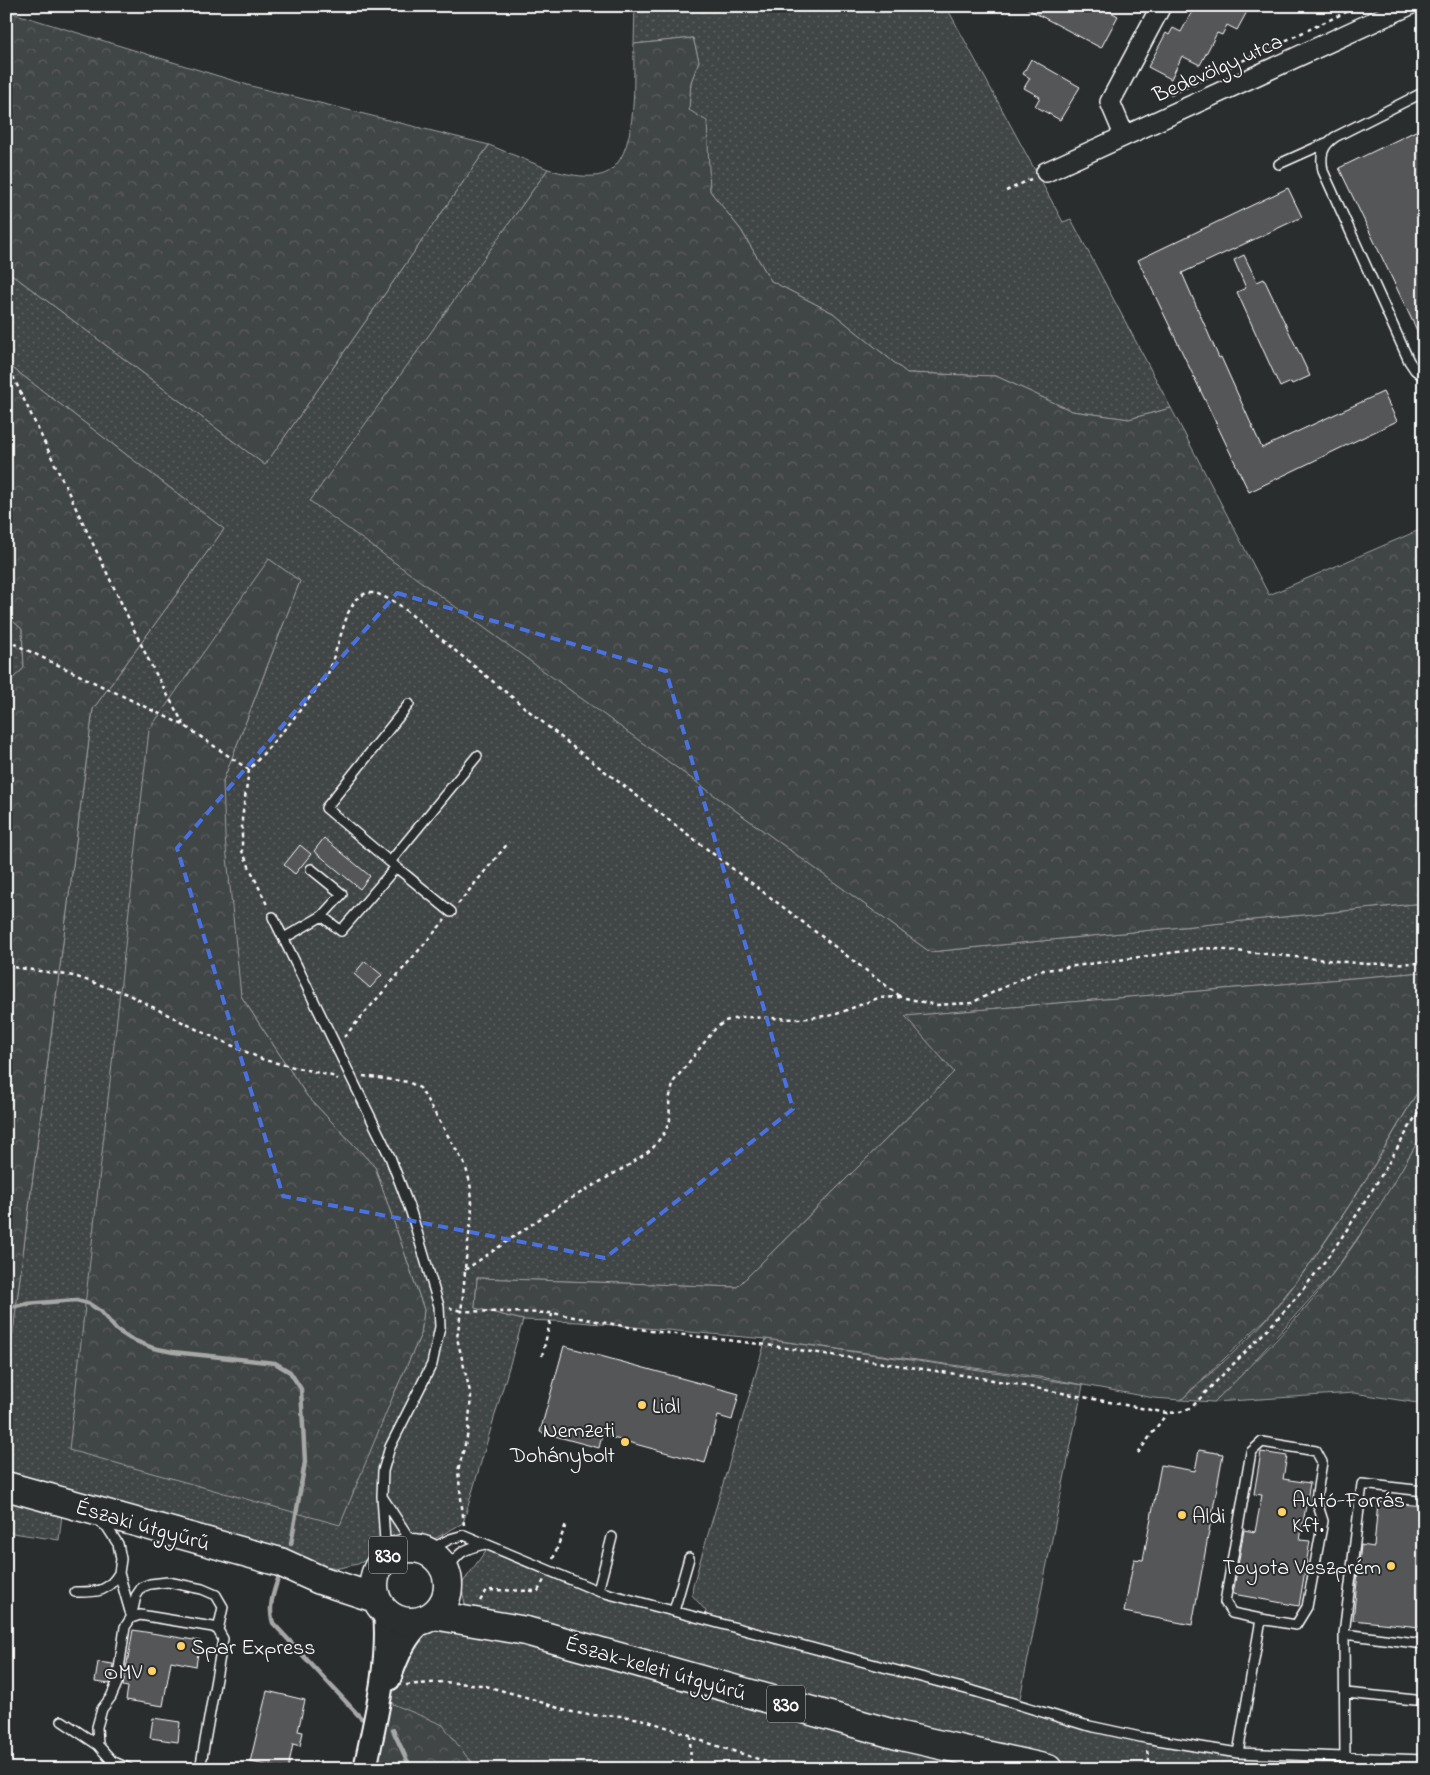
<svg xmlns="http://www.w3.org/2000/svg" width="1430" height="1775" font-family="'Indie Flower',sans-serif">
  <style>
    .grass { fill: url(#grass-dots); stroke: #a0a2a2; fill-rule: evenodd }
    .forest { fill: url(#forest-crowns); stroke: #a0a2a2 }
    .lines { fill: none; stroke-linecap: round; stroke-linejoin: round }
    .stream { stroke: #a6a7a7; stroke-width: 4.5 }
    .building { fill: #555758; stroke: #fff }
    .service-casing { stroke: #fff; stroke-width: 12 }
    .minor-casing { stroke: #fff; stroke-width: 22 }
    .tertiary-casing { stroke: #fff; stroke-width: 26 }
    .primary-casing { stroke: #fff; stroke-width: 31 }
    .path { stroke: #fff; stroke-width: 2.5; stroke-dasharray: 4 4; stroke-linecap: butt }
    .service { stroke: #2a2d2e; stroke-width: 9 }
    .minor { stroke: #2a2d2e; stroke-width: 19 }
    .tertiary { stroke: #2a2d2e; stroke-width: 22 }
    .primary { stroke: #2a2d2e; stroke-width: 28 }
    .marked { fill: none; stroke: #4a71e0; stroke-width: 4; stroke-dasharray: 10 6; stroke-linejoin: round }
    .poi-dot { fill: #ffd166; stroke: #2a2d2e; stroke-width: 2 }
    .labels { text-anchor: middle; stroke-width: 4; stroke-linejoin: round; paint-order: stroke }
    .shield { fill: #2a2d2e; stroke: #bfc0c0; stroke-width: 1 }
    .shield-label { font-size: 21px; font-weight: bold; fill: #fff }
    .street-label { font-size: 22px; fill: #fff; stroke: #2a2d2e }
    .poi-label { font-size: 22px; fill: #fff; stroke: #2a2d2e; text-anchor: start }
  </style>
  <defs>
    <pattern id="grass-dots" width="8" height="8" patternUnits="userSpaceOnUse" patternTransform="scale(1.25)"><rect width="8" height="8" fill="#414445"/><path d="M2 2h.1M6 6h.1" fill="none" stroke="#5e6061" stroke-width="1.8" stroke-linecap="round"/></pattern>
    <pattern id="forest-crowns" width="20" height="18" patternUnits="userSpaceOnUse" patternTransform="scale(1.25)"><rect width="20" height="18" fill="#414445"/><path d="M2 6a3 3 0 1 1 6 0M12 15a3 3 0 1 1 6 0" fill="none" stroke="#5e6061"/></pattern>
  </defs>
  <rect width="100%" height="100%" fill="#2a2d2e"/>
  <filter id="ink" filterUnits="userSpaceOnUse"><feTurbulence type="fractalNoise" baseFrequency=".02" numOctaves="2"/><feDisplacementMap in="SourceGraphic" scale="10" xChannelSelector="R" yChannelSelector="G"/><feConvolveMatrix kernelMatrix="1 2 1 2 8 2 1 2 1" color-interpolation-filters="sRGB"/></filter>
  <g filter="url(#ink)">
    <path class="grass" d="M635,6H946L1063,222L1071,219L1171,408L1129,419L1072,411L996,376L907,373L833,313L771,281L741,230L710,191L708,162L689,110L691,82L699,61L693,38L634,44Z
      M489,145L548,169L311,501L930,952L1424,903V972L906,1016L954,1072L737,1287L477,1278L475,1308L523,1320L463,1523L429,1542L393,1546L358,1564L339,1568L312,1564L64,1497L59,1540L6,1532V1386L93,709L224,529L6,363V270L265,465ZM269,559L300,581L223,781L219,837L241,996L307,1096L375,1167L424,1310L421,1334L393,1396L69,1450Z
      M6,615L22,629L24,668L6,685Z
      M1424,1081V1131L1381,1205L1330,1277L1238,1379L1214,1402L1181,1400C1211,1372 1245,1345 1272,1313C1331,1242 1377,1161 1424,1081Z
      M766,1339L1083,1385L1018,1708L1243,1756L1350,1762L1424,1763V1769H476L471,1760L381,1699L425,1620C440,1630 452,1636 470,1627L461,1585L487,1549L554,1577L703,1622L706,1611L692,1595L693,1585Z"/>
    <path class="forest" d="M6,6L13,13L251,86L489,145L265,465L6,270Z
      M693,38L699,61L691,82L689,110L707,121L710,191L741,230L771,281L833,313L907,373L996,376L1072,411L1129,419L1171,408L1269,595L1424,528V903L930,952L310,501L548,169C564,174 597,182 611,170C639,147 633,78 634,44Z
      M6,363L224,529L93,709L6,1386V685L24,668L22,629L6,615Z
      M269,559L300,581L223,781L225,837L241,996L307,1096L375,1167L424,1310L421,1334L393,1396L340,1525L69,1450L149,730Z
      M1424,972V1081L1360,1189L1312,1261L1270,1315L1181,1400L1154,1398L1046,1378L766,1339L579,1322L523,1320L475,1308L477,1278L737,1287L954,1072L905,1016Z
      M1424,1131V1404L1354,1393L1214,1402C1254,1363 1298,1320 1331,1276C1366,1230 1395,1181 1424,1131Z
      M381,1699L443,1725L476,1769H367Z"/>
    <g class="lines">
      <path class="stream" d="M6,1308L25,1304L76,1300L88,1303L100,1311L117,1330L131,1339L153,1348L173,1352L275,1363L290,1372L301,1389L305,1462L291,1544
        M278,1579C273,1593 268,1609 273,1623L361,1718
        M393,1730L411,1769"/>
    </g>
    <path class="building" d="M1022,6H1100L1118,16L1101,48Z
      M1195,6H1250L1237,30L1227,25L1222,35L1217,33L1200,65L1182,56L1171,79L1148,67L1166,33L1169,35L1173,28L1181,32Z
      M1031,59L1080,87L1060,120L1035,106L1040,97L1024,88L1030,78L1023,74Z
      M1424,127V345L1339,168Z
      M1288,188L1302,217L1182,273L1219,358L1221,357L1262,448L1383,392L1397,421L1249,492L1138,260Z
      M1244,255L1257,282L1264,279L1310,376L1292,384L1291,382L1280,387L1237,292L1246,288L1234,260Z
      M324,838L370,876L360,889L314,851Z
      M300,845L311,854L295,874L284,865Z
      M365,961L382,975L370,988L354,974Z
      M564,1346L739,1394L732,1420L718,1416L705,1463L602,1435L599,1448L540,1432Z
      M1199,1450L1223,1454L1192,1625L1124,1612L1134,1559L1143,1560L1161,1465L1195,1471Z
      M1261,1452L1287,1456L1283,1479L1310,1483L1300,1540L1310,1541L1299,1606L1233,1594L1244,1530L1255,1532L1262,1495L1254,1494Z
      M1378,1502L1424,1506V1585L1420,1627L1353,1620L1361,1545L1374,1547Z
      M133,1630L200,1641L196,1666L171,1661L163,1706L126,1700L128,1687L123,1686Z
      M98,1662L113,1664L110,1684L95,1682Z
      M267,1691L305,1700L298,1731L303,1732L300,1746L293,1744L288,1769L250,1762Z
      M153,1718L180,1722L178,1742L150,1738Z"/>
    <g class="lines">
      <g class="service-casing">
        <path id="service" d="M1424,92L1335,137C1322,146 1320,155 1323,171L1409,361L1415,370L1424,377
          M1279,164L1326,143
          M390,862L326,808L409,704
          M394,865L390,862L477,756
          M311,869L342,894L322,916
          M273,917L390,1157L411,1212L439,1306L440,1327L432,1364L390,1447L383,1471L382,1496L386,1556
          M284,938L322,916L341,931L396,867L451,912
          M383,1498L415,1547
          M100,1522L107,1527L118,1544L121,1559L119,1573L131,1615
          M427,1551L450,1539L464,1535L598,1591L977,1692L1085,1725L1145,1738L1238,1753L1424,1760
          M446,1572C458,1553 462,1549 485,1544
          M598,1591L612,1537
          M75,1592C97,1592 107,1593 119,1573
          M674,1611L689,1558
          M131,1618L140,1615L213,1627L218,1630L223,1639L200,1769
          M1344,1634L1424,1644
          M1346,1693L1415,1700
          M62,1721L98,1745L112,1761L130,1769
          M98,1745L97,1727L102,1709L111,1697L117,1683L125,1627L131,1618L136,1596L142,1587L150,1584L168,1582L202,1589L216,1595L223,1607L218,1630
          M1238,1753L1261,1619L1296,1625L1307,1607L1323,1521L1316,1499L1322,1462L1316,1451L1262,1442L1251,1452L1225,1602L1232,1613L1261,1619
          M1345,1759L1344,1634L1362,1484L1424,1491"/>
      </g>
      <g class="minor-casing">
        <path id="minor" d="M1124,135L1110,102L1161,6
          M1046,172L1408,6"/>
      </g>
      <g class="tertiary-casing">
        <path id="tertiary" d="M389,1679C397,1657 405,1635 424,1620
          M365,1769C375,1720 390,1663 385,1613"/>
      </g>
      <g class="primary-casing">
        <path id="primary" d="M6,1486L280,1562L320,1580L375,1598
          M374 1585a37 37 0 1 1 74 0a37 37 0 1 1-74 0Z
          M434,1615L526,1631L901,1736L1048,1769"/>
      </g>
      <path class="path" d="M1170,95L1359,6
        M1006,191L1031,179
        M6,362L150,663L184,725
        M6,640L185,726L249,770L290,723L328,674L348,613L356,599L366,593H376L397,603L573,747L901,997
        M249,770L242,819V851L268,907
        M458,904L509,842
        M6,966L74,976L127,994L200,1031L264,1060L332,1076L338,1080
        M344,1037L445,920
        M363,1076L408,1082L420,1088L464,1163C480,1204 467,1231 465,1271C464,1285 463,1297 461,1311L450,1308
        M465,1270L563,1203L629,1165L652,1149L665,1132L670,1120L669,1100L674,1081L715,1029L725,1021L742,1017L799,1019L834,1015L878,998L901,997L936,1005L971,1003L1038,971L1206,948L1366,964L1424,963
        M542,1356L552,1314
        M1138,1453L1167,1413
        M464,1525L458,1471L468,1433L471,1396L457,1338L461,1311L552,1313L651,1331L760,1344L988,1379L1167,1413L1180,1412L1192,1407C1223,1373 1257,1342 1287,1308C1342,1246 1383,1173 1424,1102
        M553,1559L566,1524
        M480,1601L487,1590L538,1591L544,1580
        M406,1685L443,1682L482,1685L529,1698L567,1711L589,1715L623,1716L645,1720L690,1735L696,1739L789,1769
        M690,1735L691,1769
        M1147,1751L1151,1769"/>
      <use href="#service" class="service"/>
      <use href="#minor" class="minor"/>
      <use href="#tertiary" class="tertiary"/>
      <use href="#primary" class="primary"/>
    </g>
  </g>
  <path class="marked" d="M397,593L666,671L793,1109L605,1258L283,1196L177,848Z"/>
  <g class="poi-dot">
    <circle cx="642" cy="1405" r="5"/>
    <circle cx="625" cy="1442" r="5"/>
    <circle cx="1282" cy="1512" r="5"/>
    <circle cx="1182" cy="1515" r="5"/>
    <circle cx="1391" cy="1566" r="5"/>
    <circle cx="181" cy="1646" r="5"/>
    <circle cx="152" cy="1671" r="5"/>
  </g>
  <g class="labels">
    <g class="shield">
      <rect x="369" y="1536.5" width="38" height="37" rx="4"/>
      <rect x="767" y="1685.5" width="38" height="37" rx="4"/>
    </g>
    <g class="shield-label">
      <text x="388" y="1562">830</text>
      <text x="786" y="1711">830</text>
    </g>
    <g class="street-label">
      <text transform="translate(1217 67) rotate(-24)" y="8">Bedevölgy utca</text>
      <text transform="translate(143 1524) rotate(16)" y="8">Északi útgyűrű</text>
      <text transform="translate(656 1667) rotate(16)" y="8">Észak-keleti útgyűrű</text>
    </g>
    <g class="poi-label">
      <text x="652" y="1413">Lidl</text>
      <text x="615" y="1437" text-anchor="end">Nemzeti<tspan x="615" dy="25">Dohánybolt</tspan></text>
      <text x="1292" y="1507">Autó-Forrás<tspan x="1292" dy="25">Kft.</tspan></text>
      <text x="1192" y="1523">Aldi</text>
      <text x="1381" y="1574" text-anchor="end">Toyota Veszprém</text>
      <text x="191" y="1654">Spar Express</text>
      <text x="142" y="1679" text-anchor="end">OMV</text>
    </g>
  </g>
  <rect width="1430" height="1775" fill="none" stroke="#2a2d2e" stroke-width="25"/>
  <rect x="12" y="12" width="1405" height="1750" fill="none" stroke="#fff" stroke-width="2" filter="url(#ink)"/>
</svg>
